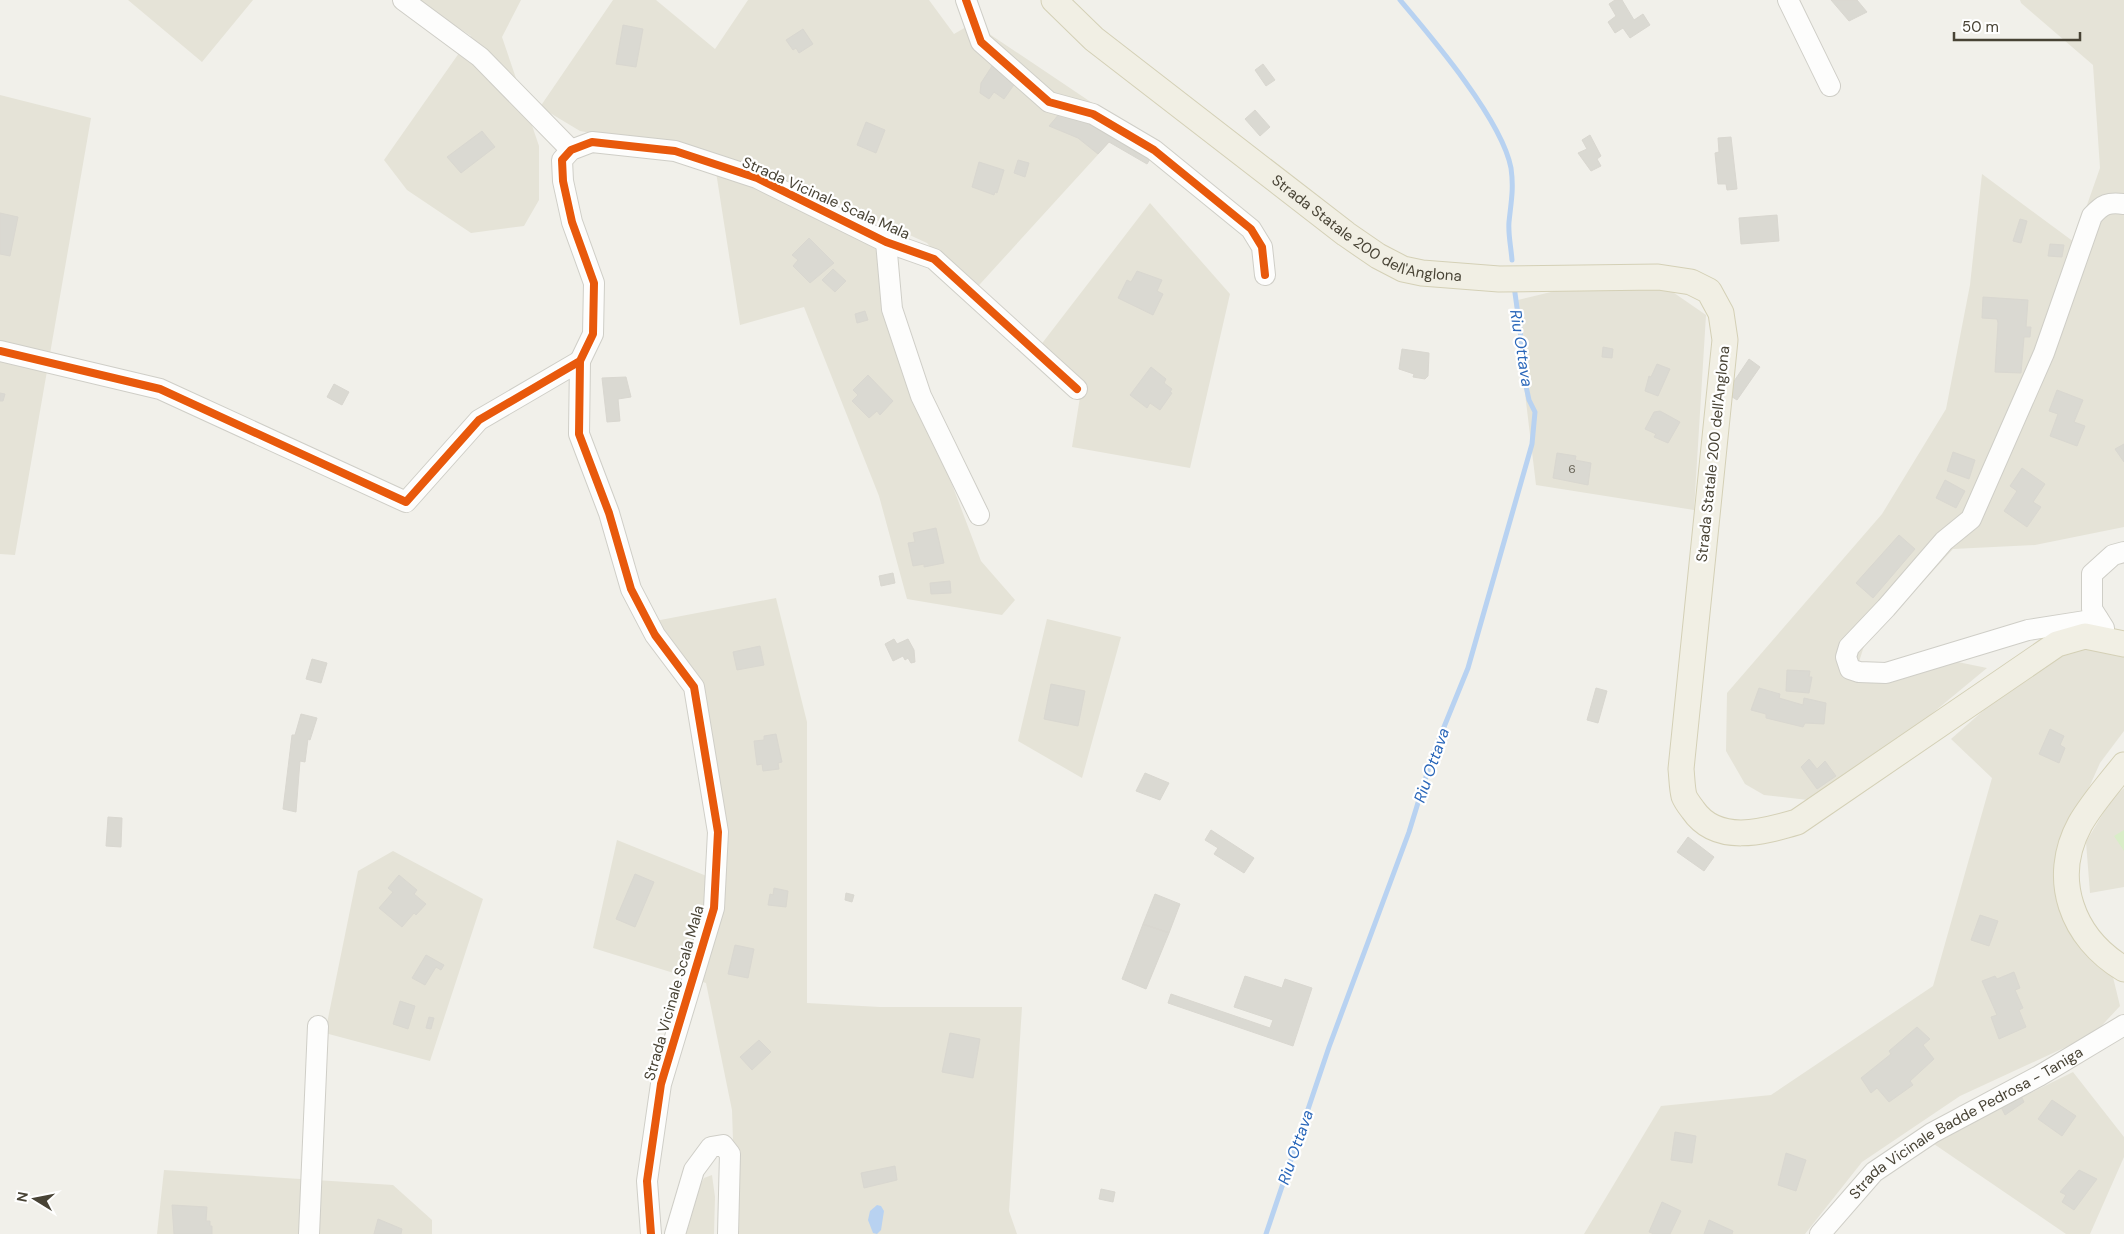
<svg xmlns="http://www.w3.org/2000/svg" width="2124" height="1234" font-family="'DM Sans',sans-serif">
  <style>
    .residential { fill: #e5e3d7 }
    .green { fill: #d9edc8 }
    .water { fill: #b8d2f1 }
    .lines { fill: none; stroke-linecap: round; stroke-linejoin: round }
    .stream { stroke: #b8d2f1; stroke-width: 5 }
    .building { fill: #dad9d2; stroke: #d9d7d0 }
    .minor-casing { stroke: #cfcec7; stroke-width: 22 }
    .major-casing { stroke: #d4d0b6; stroke-width: 27 }
    .minor { stroke: #fdfdfc; stroke-width: 20 }
    .major { stroke: #f1efe4; stroke-width: 25 }
    .cycleway-casing { stroke: #fff; stroke-width: 11 }
    .cycleway { stroke: #e8590c; stroke-width: 8 }
    .labels { text-anchor: middle; stroke-width: 4.5; stroke-linejoin: round; paint-order: stroke }
    .number-label { font-size: 12px; fill: #6d695d }
    .street-label { font-size: 15px; fill: #484335; stroke: #fff }
    .water-label { font-size: 16px; font-style: italic; fill: #2966b9; stroke: #fff }
  </style>
  <rect width="100%" height="100%" fill="#f1f0ea"/>
  <path class="residential" d="M128,0H253L202,62Z
    M416,0H521L502,37L539,146V200L524,226L471,233L407,190L384,160L471,36Z
    M613,0H656L715,49L748,0H929L954,34L973,23L1125,125L971,294L927,243L811,190L713,155L580,131L540,107Z
    M2020,0H2124V527L2035,545L1953,549L1864,646L1857,668L1948,660L1987,668L1825,802L1764,795L1745,784L1726,751L1727,693L1882,514L1946,409L1970,285L1982,174L2074,242L2100,168L2093,65L2021,3Z
    M0,95L91,118L15,555L0,554Z
    M716,172L873,240L911,376L981,561L1015,600L1002,615L907,599L879,496L804,307L740,325Z
    M1150,203L1230,294L1190,468L1072,447L1081,391L1040,346Z
    M1580,285L1664,286L1706,315L1694,510L1536,485L1514,301Z
    M776,598L807,722V1003L880,1007H1022L1009,1211L1017,1234H736L732,1110L706,983L593,948L617,840L724,883L698,696L655,621Z
    M1047,619L1121,637L1082,778L1018,741Z
    M2078,645L2124,649V731L2100,763L2069,832L2065,879L2112,973L2120,1006L2094,1034L1960,1096L1862,1162L1805,1234H1584L1661,1106L1771,1095L1933,986L1992,778L1951,739L2042,659Z
    M2124,788V887L2090,893L2086,842L2111,800Z
    M393,851L483,899L430,1061L325,1033L358,871Z
    M2073,1072L2124,1137V1157L2090,1234H2066L1931,1142Z
    M164,1170L393,1185L432,1220V1234H157Z
    M712,1175L715,1197L714,1234H679L693,1199L704,1178Z"/>
  <path class="green" d="M2124,830V851L2114,836Z"/>
  <path class="water" d="M877,1205L881,1206L884,1211L881,1230L877,1234L873,1233L868,1220L870,1211Z"/>
  <g class="lines">
    <path class="stream" d="M1400,0C1433,39 1502,120 1511,168C1514,189 1511,202 1509,222C1508,234 1511,247 1512,260
      M1266,1234L1329,1047L1409,832L1433,754L1468,668L1532,444L1535,412L1529,400L1524,377L1520,329L1514,286"/>
  </g>
  <path class="building" d="M1615,0H1622L1634,20L1643,14L1650,25L1630,38L1623,28L1615,33L1608,22L1616,16L1609,4Z
    M1831,0H1857L1867,12L1849,21Z
    M623,25L643,29L636,67L616,64Z
    M803,29L813,44L799,53L796,48L793,50L786,40Z
    M994,63L1018,79L1004,99L994,92L989,99L980,93L981,83Z
    M1263,64L1275,80L1266,86L1255,70Z
    M1255,110L1270,127L1260,136L1245,119Z
    M1060,113L1088,124L1093,119L1153,154L1147,164L1109,142L1098,154L1078,138L1049,126Z
    M866,122L885,130L876,153L857,145Z
    M482,131L495,147L461,173L447,157Z
    M1590,135L1601,156L1597,159L1601,166L1591,171L1578,153L1587,149L1582,140Z
    M1731,137L1737,189L1727,190L1726,184H1718L1715,153L1719,152L1718,138Z
    M1018,160L1029,163L1025,177L1014,173Z
    M979,162L1004,170L997,193L995,192L994,195L972,187Z
    M0,213L18,217L10,256L0,254Z
    M1777,215L1779,241L1741,244L1739,218Z
    M2020,219L2027,221L2021,243L2013,241Z
    M809,238L834,263L810,283L793,266L798,260L792,255Z
    M2050,244L2064,245L2062,257L2048,256Z
    M833,269L846,281L835,292L822,280Z
    M1137,271L1162,280L1157,291L1163,294L1153,315L1118,298L1127,280L1131,282Z
    M1983,297L2028,300L2026,327H2031L2030,337H2024L2021,373L1995,372L1998,323L1997,319L1982,318Z
    M865,311L868,320L857,323L855,314Z
    M1603,347L1613,349L1612,358L1602,357Z
    M1402,349L1429,353L1428,376L1425,379L1413,377L1414,374L1399,369Z
    M1749,359L1760,367L1737,400L1726,393Z
    M1657,364L1670,369L1658,396L1645,391L1649,376L1651,377Z
    M1151,367L1166,379L1164,383L1172,389L1170,392L1172,393L1160,410L1150,403L1147,408L1130,395Z
    M868,375L893,401L880,415L877,411L869,418L852,401L858,395L853,390Z
    M626,377L631,397L618,399L620,421L607,422L602,378Z
    M334,384L349,392L342,405L327,397Z
    M2057,390L2083,400L2074,422L2085,426L2077,446L2050,436L2058,414L2049,411Z
    M0,393L5,394L3,401H0Z
    M1660,411L1680,422L1668,443L1654,437L1656,434L1645,429L1654,412Z
    M2124,444V462L2115,449Z
    M1953,452L1975,460L1969,479L1947,471Z
    M1557,453L1576,456L1575,460L1591,463L1588,485L1553,478Z
    M2022,468L2045,484L2033,502L2041,507L2027,527L2004,511L2017,491L2010,486Z
    M1945,480L1965,491L1956,508L1936,498Z
    M936,528L944,563L924,567V564L913,566L908,543L915,542L913,533Z
    M1899,535L1915,549L1873,598L1856,583Z
    M893,573L895,583L881,586L879,576Z
    M950,581L951,593L931,594L930,583Z
    M894,639L897,644L908,639L914,650L915,662L911,663L908,658L905,660L903,656L893,661L885,644Z
    M760,646L764,665L737,670L733,652Z
    M312,659L327,663L321,683L306,679Z
    M1787,670L1810,671L1809,677H1812L1809,693L1786,691Z
    M1051,684L1085,691L1078,726L1044,719Z
    M1596,688L1607,691L1598,723L1587,720Z
    M1759,688L1780,694L1779,698L1803,705L1804,698L1826,703L1824,724L1805,723L1803,727L1766,718V714L1751,710Z
    M301,714L317,718L310,740L308,739L305,762L300,761L296,812L283,809L292,735H295Z
    M2050,729L2064,736L2060,745L2065,748L2059,763L2039,754Z
    M776,734L782,762L778,763L779,769L763,771L762,764L757,765L754,741L764,740V736Z
    M1809,759L1817,769L1825,761L1836,776L1817,789L1801,767Z
    M1145,773L1169,783L1160,800L1136,791Z
    M108,817L122,818L121,847L106,846Z
    M1211,830L1254,858L1244,873L1214,854L1218,848L1205,840Z
    M1688,837L1714,857L1704,871L1677,852Z
    M635,874L654,882L635,927L616,919Z
    M399,875L417,890L414,894L426,904L416,915L414,913L402,927L379,908L393,892L388,888Z
    M774,888L788,891L786,907L768,905L770,894L773,895Z
    M846,893L854,895L852,902L845,900Z
    M1155,894L1180,904L1169,933L1143,924Z
    M1980,915L1998,921L1989,946L1971,940Z
    M1143,924L1169,933L1146,989L1122,979Z
    M735,945L754,949L748,978L728,974Z
    M426,955L444,965L441,970L436,967L425,985L412,978Z
    M2014,972L2020,988L2015,990L2023,1008L2019,1010L2026,1027L1999,1039L1991,1017L1997,1015L1982,981L1995,976L1997,979Z
    M1245,976L1282,988L1285,979L1312,988L1293,1046L1168,1003L1171,994L1270,1028L1273,1020L1234,1007Z
    M400,1001L415,1006L408,1029L393,1024Z
    M429,1017L434,1018L431,1029L426,1028Z
    M1917,1027L1930,1039L1923,1045L1934,1059L1910,1081L1913,1085L1889,1102L1877,1088L1871,1093L1861,1078L1891,1054L1889,1051Z
    M950,1033L980,1039L973,1078L942,1072Z
    M759,1040L771,1052L752,1070L740,1057Z
    M2020,1094L2024,1102L2005,1115L2000,1105Z
    M2052,1100L2076,1116L2062,1136L2038,1119Z
    M1675,1132L1696,1136L1692,1163L1671,1160Z
    M1786,1153L1806,1160L1796,1191L1778,1185Z
    M895,1166L897,1180L864,1188L861,1173Z
    M2079,1170L2097,1179L2074,1210L2062,1202L2066,1195L2060,1192Z
    M1101,1189L1115,1192L1113,1202L1099,1199Z
    M1662,1202L1681,1211L1670,1234H1654L1649,1232Z
    M172,1205L207,1207L206,1221H210V1226H212V1234H174Z
    M378,1219L402,1229L401,1234H374Z
    M1709,1220L1733,1231L1732,1234H1704Z"/>
  <g class="lines">
    <g class="minor-casing">
      <g id="minor">
        <path d="M403,0L480,57L571,150"/>
        <path d="M966,0L981,42L1049,102L1093,114L1154,150L1251,229L1262,247L1265,275"/>
        <path d="M1788,0L1830,86"/>
        <path d="M886,242L892,309L921,396L979,515"/>
        <path d="M0,351L160,389L406,502L479,420L580,361"/>
        <path d="M2098,619L2028,630L1886,673L1859,672L1850,669L1846,657L1849,647L1886,608L1944,541L1971,519L2044,353L2092,216C2103,204 2108,202 2124,204"/>
        <path d="M2104,628L2092,609V574L2113,555L2124,552"/>
        <path d="M309,1234L318,1026"/>
        <path d="M651,1234L647,1181L661,1084L714,908L718,832L694,687L655,635L631,589L609,513L579,434L580,361L593,334L594,283L572,222L563,181L562,160L571,150L592,142L675,151L757,178L886,242L934,259L1077,389"/>
        <path d="M675,1234L694,1170L711,1147L723,1145L730,1154L728,1234"/>
        <path id="s1" d="M1820,1234L1874,1172L1932,1133L2039,1076L2124,1025"/>
      </g>
    </g>
    <g class="major-casing">
      <g id="major">
        <path id="s2" d="M1054,0L1094,39L1346,234L1378,256L1403,269L1422,273L1499,279L1658,277L1691,282L1709,291L1721,313L1725,340L1681,769C1682,778 1682,788 1684,796C1686,801 1690,806 1693,810C1717,845 1763,832 1797,822L2057,644L2085,636L2124,644"/>
        <path d="M2124,765C2109,784 2092,803 2080,824C2050,879 2072,938 2124,969"/>
      </g>
    </g>
    <use href="#minor" class="minor"/>
    <use href="#major" class="major"/>
    <g class="cycleway-casing">
      <path id="cycleway" d="M966,0L981,42L1049,102L1093,114L1154,150L1251,229L1262,247L1265,275
        M0,351L160,389L406,502L479,420L580,361
        M651,1234L647,1181L661,1084L714,908L718,832L694,687L655,635L631,589L609,513L579,434L580,361L593,334L594,283L572,222L563,181L562,160L571,150L592,142L675,151L757,178L886,242L934,259L1077,389"/>
    </g>
    <use href="#cycleway" class="cycleway"/>
  </g>
  <g class="labels">
    <g class="number-label">
      <text x="1572" y="473">6</text>
    </g>
    <g class="street-label">
      <text transform="translate(826 198) rotate(24)" y="5">Strada Vicinale Scala Mala</text>
      <text dy="5" stroke="none"><textPath href="#s2" startOffset="392">Strada Statale 200 dell'Anglona</textPath></text>
      <text transform="translate(1713 454) rotate(-84)" y="5">Strada Statale 200 dell'Anglona</text>
      <text transform="translate(674 993) rotate(-74)" y="5">Strada Vicinale Scala Mala</text>
      <text dy="5" stroke="none"><textPath href="#s1" startOffset="186">Strada Vicinale Badde Pedrosa - Taniga</textPath></text>
    </g>
    <g class="water-label">
      <text transform="translate(1522 348) rotate(81)" y="6">Riu Ottava</text>
      <text transform="translate(1431 765) rotate(-71)" y="6">Riu Ottava</text>
      <text transform="translate(1295 1147) rotate(-71)" y="6">Riu Ottava</text>
    </g>
  </g>
  <g transform="translate(35 1199) rotate(280)" stroke="#ffffff" stroke-width="4" paint-order="stroke">
  <path d="M0-4L9 19L0 12L-9 19Z" fill="#484335"/>
  <text y="-8" font-size="14" font-weight="bold" text-anchor="middle" fill="#484335">N</text>
  </g>
  <path d="M1954 32v8h126v-8" fill="none" stroke="#484335" stroke-width="2.5"/>
  <text x="1962" y="32" font-size="15" fill="#484335" stroke="#ffffff" stroke-width="4" paint-order="stroke">50 m</text>
</svg>
